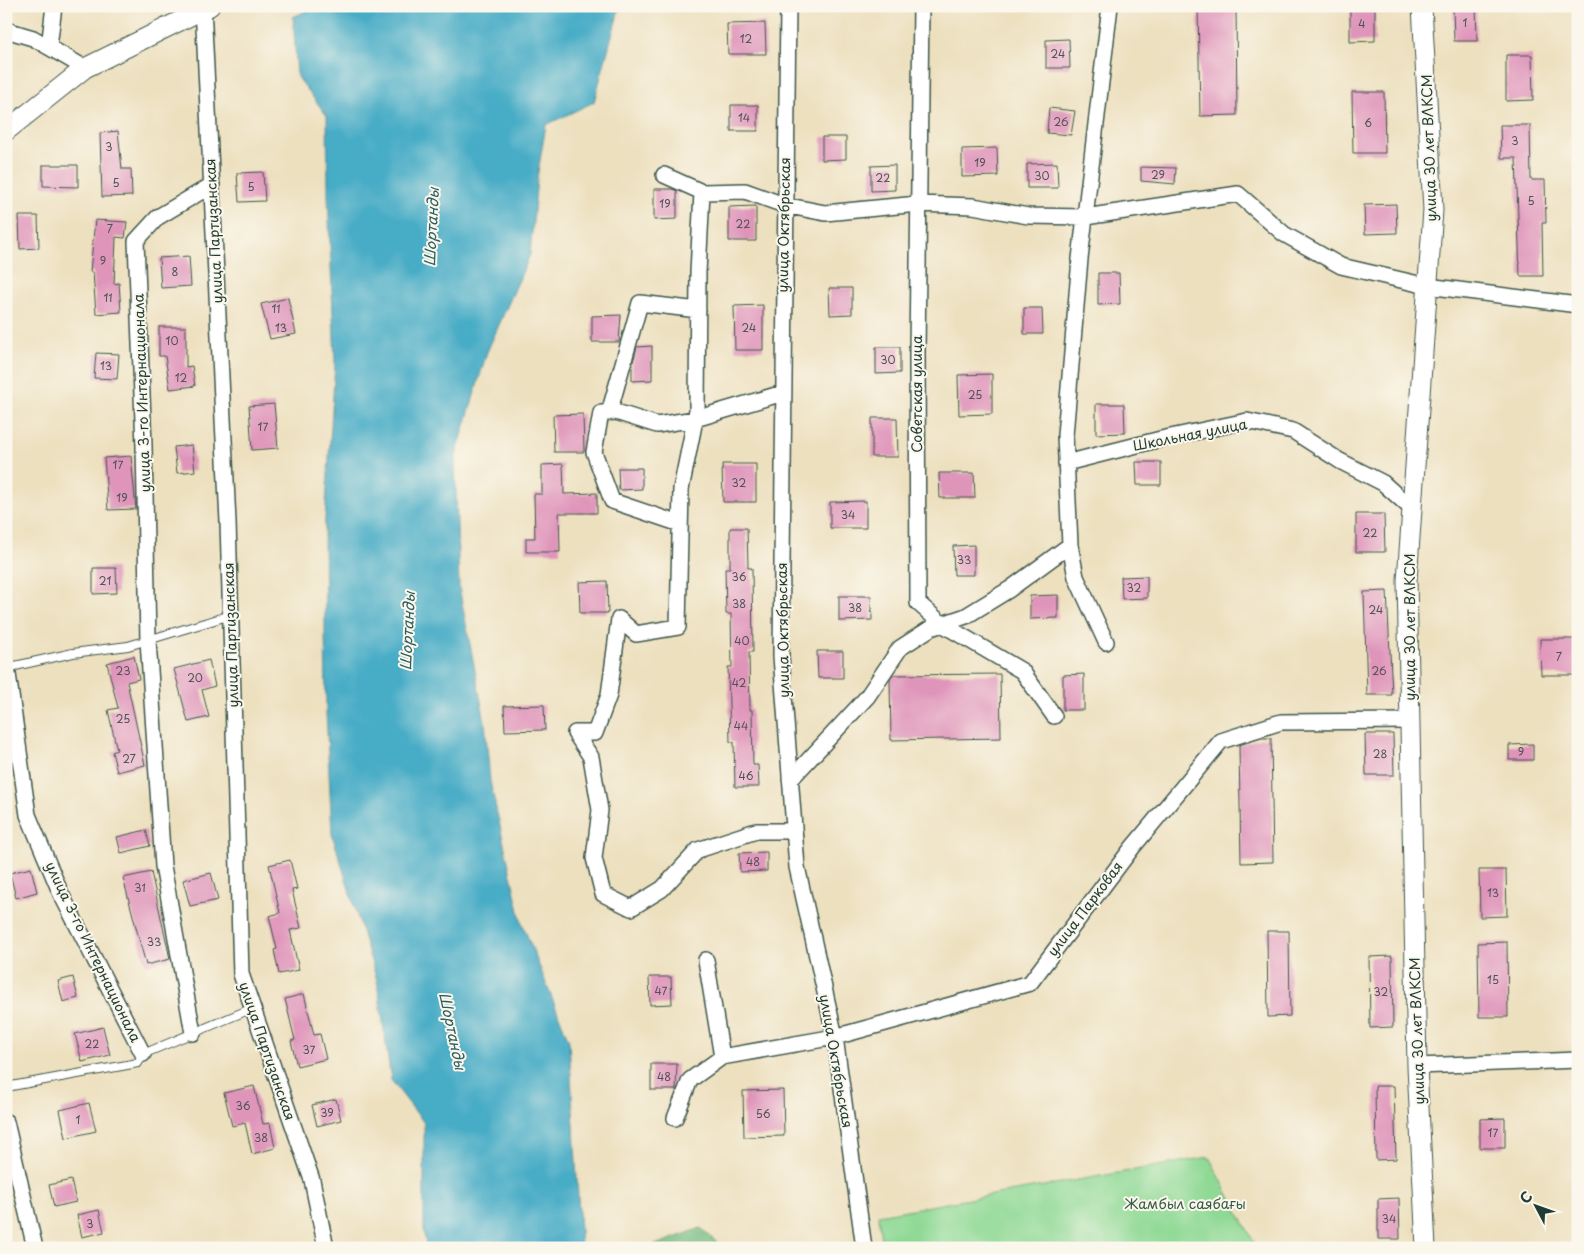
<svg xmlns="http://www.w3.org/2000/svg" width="1584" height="1254" font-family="'Playpen Sans',sans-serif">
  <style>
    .green { fill: #8fd995; stroke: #578b64 }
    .forest { fill: #73b97e; stroke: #497b59 }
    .water { fill: #46acc6; stroke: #32747d }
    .building { fill: #df94ba }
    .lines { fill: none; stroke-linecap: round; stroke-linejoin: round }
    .service-casing { stroke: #3e5549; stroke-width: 10 }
    .minor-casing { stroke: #3e5549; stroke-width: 18 }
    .tertiary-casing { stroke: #3e5549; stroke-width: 21 }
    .service { stroke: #fff; stroke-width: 8 }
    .minor { stroke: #fff; stroke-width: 15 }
    .tertiary { stroke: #fff; stroke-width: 19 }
    .labels { text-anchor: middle; stroke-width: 4; stroke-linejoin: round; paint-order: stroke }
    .number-label { font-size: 11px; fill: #4f5356 }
    .street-label { font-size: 14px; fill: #1f3d34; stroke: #fbf7ec }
    .park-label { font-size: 14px; fill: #355c47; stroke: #fbf7ec }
    .water-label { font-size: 15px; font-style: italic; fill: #2b5e60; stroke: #fbf7ec }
  </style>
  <rect width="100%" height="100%" fill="#fbf7ec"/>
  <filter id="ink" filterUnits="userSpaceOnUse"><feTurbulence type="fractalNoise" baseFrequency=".02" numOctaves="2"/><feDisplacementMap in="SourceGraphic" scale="10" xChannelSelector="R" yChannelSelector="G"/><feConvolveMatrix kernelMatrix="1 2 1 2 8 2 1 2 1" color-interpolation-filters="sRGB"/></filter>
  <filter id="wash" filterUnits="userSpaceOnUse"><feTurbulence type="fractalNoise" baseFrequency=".0096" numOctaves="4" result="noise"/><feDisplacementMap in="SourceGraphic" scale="20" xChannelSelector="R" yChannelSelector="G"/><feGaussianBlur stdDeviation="1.12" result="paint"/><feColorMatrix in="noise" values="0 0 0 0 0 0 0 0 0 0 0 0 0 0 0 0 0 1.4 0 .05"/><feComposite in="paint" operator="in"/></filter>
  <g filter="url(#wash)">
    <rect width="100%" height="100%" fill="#ede0bf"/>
    <path class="green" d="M1209,1157L1257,1248H882L878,1215Z"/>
    <path class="forest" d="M701,1228L723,1248H647Z"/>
    <path class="water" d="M317,6H620L594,102L546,125L537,178L530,255L487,352L455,459L459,587L485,722L490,781L521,920L569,1041L581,1248H427L424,1234V1123L391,1080L377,980L332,834L326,713L324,535L335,363L328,195L327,116L297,76L293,17Z"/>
    <g id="blocks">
      <path class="building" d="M1198,6H1236L1237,115L1200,116Z
        M1350,6H1375V41L1350,42Z
        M1453,6H1476L1477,41H1454Z
        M765,23L766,54H728L727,24Z
        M1069,39L1070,68H1046V40Z
        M1506,55H1532L1533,100L1506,101Z
        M1352,92H1384L1385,153H1353Z
        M731,105H758V131H731Z
        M1049,108L1075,111L1071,135L1047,133Z
        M1500,125H1530L1531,180H1545L1546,223H1542L1543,276H1520L1516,158H1501Z
        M118,131L122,169H131L132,196L102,197L100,133Z
        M822,137H846V159L822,160Z
        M997,148L998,176L962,177V149Z
        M1057,163L1058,188H1027V164Z
        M43,165H78V187L43,186Z
        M895,165V190L871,191V166Z
        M1141,167L1176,168L1175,184L1141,181Z
        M263,172L265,201L239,202L237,173Z
        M654,189H672L677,191V219L654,220Z
        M1396,204L1397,233L1365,234L1364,205Z
        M756,206V241H729V207Z
        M19,216H38L39,248L20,249Z
        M95,220L127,222L125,238L116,237L114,284L119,283L121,312L96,314L93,272H90Z
        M189,256L191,286L161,288L159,258Z
        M1098,273H1119L1120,304L1098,305Z
        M829,288H852V314L830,315Z
        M288,298L296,334L270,339L261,304Z
        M763,305V350H735L734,306Z
        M1024,308H1042L1043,334H1024Z
        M621,315L619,342H592V316Z
        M159,327H186V367L192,366L195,386L170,389L165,356H159Z
        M652,346V380L632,381V366L637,347Z
        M876,347H900V373L876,374Z
        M96,353L119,354L117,379L94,378Z
        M992,374V414L959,415L958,375Z
        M274,404L278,448L252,450L249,406Z
        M1096,404H1124L1125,433L1096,434Z
        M583,414L584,452H554L553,415Z
        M872,418H897L898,457H872Z
        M192,445L195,471L177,473L174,447Z
        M131,456L136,509L108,510L104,458Z
        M1136,462H1161V485H1137Z
        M563,464L564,494L597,493V513H559L560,552H526V538H535L534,494H542V465Z
        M722,464H756V502H723Z
        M618,468H642V489L619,490Z
        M939,473H974L975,498H940Z
        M866,501V528H830V502Z
        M1356,514H1384L1385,552H1356Z
        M730,528H747L748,568H752L753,652H749L750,710H752L753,765H758L759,787H735L734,742H730L728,667H732L731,614H726L725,568H730Z
        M974,545V575H954L953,546Z
        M93,568H116L117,593L93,594Z
        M1147,576V598L1122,599L1121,577Z
        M607,581L608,613H580L579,582Z
        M1387,591L1392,695H1367L1364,592Z
        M1058,595V618L1030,619V596Z
        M839,596H871L872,620L839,621Z
        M1540,639H1578V675H1541Z
        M817,651H843V678H818Z
        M134,656L139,679L127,682L145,765L117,772L112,752L117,750L108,710L118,708L107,663Z
        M209,660L215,686L202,690L209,717L188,722L174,669Z
        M1000,674L1001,738L891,740L890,680L893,675Z
        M1084,674V710H1063V675Z
        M544,705L545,730L505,731L504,706Z
        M1365,734H1393L1394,775H1366Z
        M1262,738H1271L1273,862L1241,863L1239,745Z
        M1533,744V760H1509V745Z
        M146,830L150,846L121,853L117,837Z
        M767,852V871L740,872L739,853Z
        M290,860L297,889L292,890L301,928L290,930L299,970L279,974L274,950L277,949L269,916L280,913L269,865Z
        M31,868L37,892L16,898L10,873Z
        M1479,870H1506L1507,916L1480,917Z
        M151,872L170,959L146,965L123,878Z
        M211,873L218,900L190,906L183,880Z
        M1267,931H1289L1290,1016L1268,1017Z
        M1507,942L1508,1017H1479L1478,943Z
        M1392,956L1393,1027L1370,1028L1369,957Z
        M73,977L78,998L63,1002L58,981Z
        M649,977H671L672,1004L650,1005Z
        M304,994L314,1035L320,1034L326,1059L297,1066L291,1041L295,1040L285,999Z
        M103,1027L110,1055L82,1062L75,1034Z
        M651,1064H677L676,1090H651Z
        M254,1086L263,1124L270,1123L275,1148L252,1154L245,1123L232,1126L224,1093Z
        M1375,1086H1394L1396,1159L1376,1160Z
        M783,1090L784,1136L744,1137L743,1091Z
        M336,1099L341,1120L317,1126L312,1105Z
        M89,1103L96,1131L66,1138L60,1110Z
        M1505,1118V1148H1480V1119Z
        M71,1180L76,1202L54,1207L49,1185Z
        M1399,1198L1400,1239H1378V1199Z
        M99,1210L104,1232L82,1237L77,1215Z"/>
    </g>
  </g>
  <g filter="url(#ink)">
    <use href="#blocks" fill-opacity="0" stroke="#3e5549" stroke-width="1"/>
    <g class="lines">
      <g class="service-casing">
        <path id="service" d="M6,668L73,653L128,646L231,615
          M6,1087L138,1063L143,1054L253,1008"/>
      </g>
      <g class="minor-casing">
        <path id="minor" d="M203,6L228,522L241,974L312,1180L326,1248
          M788,6L781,656L797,867L835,1037L864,1248
          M921,6L917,354L918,603L942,624L1022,671L1054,716
          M6,30L33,38L85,68
          M49,47L54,6
          M664,175L702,192L745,191L784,205L825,213L918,204L973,206L1028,216L1085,217L1238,194L1284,234L1341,266L1427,286L1578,305
          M702,192L698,273L697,410L681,489L678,627L636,634L619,619L609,695L595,733H575L591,757L600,810L594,858L603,894L631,908L662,889L698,850L756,831H794
          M609,413L640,303L698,310
          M1066,463L1161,439L1247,421L1293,431L1340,461L1383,483L1412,509
          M680,524L612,501L594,452L601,413L616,412L657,425L695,419L783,393
          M1106,642L1076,577L1070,545L1065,435L1080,259L1110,6
          M7,667L28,815L61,894L143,1054
          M790,780L867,697L900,648L931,628L966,616L1010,589L1070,545
          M706,960L722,1057
          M193,1033L163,866L148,640L144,446L136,241L158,217L212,185
          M1417,1066L1578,1060
          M675,1118L690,1080L722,1057L835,1037L1030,983L1132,848L1221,741L1281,722L1410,721
          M6,1122L35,1248"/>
      </g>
      <g class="tertiary-casing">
        <path id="tertiary" d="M1422,6L1433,210L1407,580L1417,1066L1426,1248
          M6,131L85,68L210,6"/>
      </g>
      <use href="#service" class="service"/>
      <use href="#minor" class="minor"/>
      <use href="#tertiary" class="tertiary"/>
    </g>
  </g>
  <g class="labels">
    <g class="number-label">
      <text x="1465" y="27">1</text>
      <text x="1362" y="28">4</text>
      <text x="746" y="43">12</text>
      <text x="1058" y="58">24</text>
      <text x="744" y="122">14</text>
      <text x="1061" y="126">26</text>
      <text x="1368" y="127">6</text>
      <text x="1515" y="145">3</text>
      <text x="109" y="151">3</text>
      <text x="980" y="167">19</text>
      <text x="1158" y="179">29</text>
      <text x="1042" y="180">30</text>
      <text x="883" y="182">22</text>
      <text x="116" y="187">5</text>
      <text x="251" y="191">5</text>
      <text x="1531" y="205">5</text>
      <text x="665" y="208">19</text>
      <text x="743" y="228">22</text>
      <text x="110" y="233">7</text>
      <text x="103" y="265">9</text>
      <text x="175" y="276">8</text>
      <text x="108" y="302">11</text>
      <text x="276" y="313">11</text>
      <text x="281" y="332">13</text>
      <text x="749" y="332">24</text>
      <text x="172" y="345">10</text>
      <text x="888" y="364">30</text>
      <text x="106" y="370">13</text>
      <text x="181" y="382">12</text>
      <text x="975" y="399">25</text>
      <text x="263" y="431">17</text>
      <text x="118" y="469">17</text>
      <text x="739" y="487">32</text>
      <text x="122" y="502">19</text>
      <text x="848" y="519">34</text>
      <text x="1370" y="537">22</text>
      <text x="964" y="564">33</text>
      <text x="739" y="581">36</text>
      <text x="105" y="585">21</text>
      <text x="1134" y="592">32</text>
      <text x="739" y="608">38</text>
      <text x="855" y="612">38</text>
      <text x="1376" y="614">24</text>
      <text x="742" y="645">40</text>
      <text x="1559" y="661">7</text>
      <text x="123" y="675">23</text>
      <text x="1379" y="675">26</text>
      <text x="195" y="682">20</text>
      <text x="739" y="687">42</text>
      <text x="123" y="723">25</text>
      <text x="741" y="730">44</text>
      <text x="1521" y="756">9</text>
      <text x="1380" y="758">28</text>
      <text x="129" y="763">27</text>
      <text x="746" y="780">46</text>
      <text x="753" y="866">48</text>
      <text x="140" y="892">31</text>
      <text x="1493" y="897">13</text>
      <text x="154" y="946">33</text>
      <text x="1493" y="984">15</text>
      <text x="661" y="995">47</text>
      <text x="1381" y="996">32</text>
      <text x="92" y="1048">22</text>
      <text x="309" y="1054">37</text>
      <text x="664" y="1081">48</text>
      <text x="243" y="1110">36</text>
      <text x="327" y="1117">39</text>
      <text x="763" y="1118">56</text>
      <text x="78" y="1124">1</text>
      <text x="1493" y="1137">17</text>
      <text x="261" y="1142">38</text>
      <text x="1389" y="1223">34</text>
      <text x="90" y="1228">3</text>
    </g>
    <g class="street-label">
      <text transform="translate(1429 148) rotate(-92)" y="5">улица 30 лет ВЛКСМ</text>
      <text transform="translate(784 225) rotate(-89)" y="5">улица Октябрьская</text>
      <text transform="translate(214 231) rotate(-93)" y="5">улица Партизанская</text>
      <text transform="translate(142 393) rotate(-92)" y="5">улица 3-го Интернационала</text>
      <text transform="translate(917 394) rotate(-90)" y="5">Советская улица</text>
      <text transform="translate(1190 435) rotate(-11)" y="5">Школьная улица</text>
      <text transform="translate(1410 627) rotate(-90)" y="5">улица 30 лет ВЛКСМ</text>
      <text transform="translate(783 630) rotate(-91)" y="5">улица Октябрьская</text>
      <text transform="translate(231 635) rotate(-92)" y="5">улица Партизанская</text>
      <text transform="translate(1085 909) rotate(-53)" y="5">улица Парковая</text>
      <text transform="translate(93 952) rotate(64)" y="5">улица 3-го Интернационала</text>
      <text transform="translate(1417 1031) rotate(-92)" y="5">улица 30 лет ВЛКСМ</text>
      <text transform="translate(267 1051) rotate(71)" y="5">улица Партизанская</text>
      <text transform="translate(836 1061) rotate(80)" y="5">улица Октябрьская</text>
    </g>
    <g class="park-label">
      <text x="1185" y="1209">Жамбыл саябағы</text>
    </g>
    <g class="water-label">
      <text transform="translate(432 227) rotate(-87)" y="5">Шортанды</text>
      <text transform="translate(408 631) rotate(-87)" y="5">Шортанды</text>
      <text transform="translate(452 1031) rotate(78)" y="5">Шортанды</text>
    </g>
  </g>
  <rect width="1584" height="1254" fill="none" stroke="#fbf7ec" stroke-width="25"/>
  <g transform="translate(1536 1206) rotate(311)" stroke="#fbf7ec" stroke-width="4" paint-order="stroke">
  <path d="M0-4L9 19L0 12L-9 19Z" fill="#1f3d34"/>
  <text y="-8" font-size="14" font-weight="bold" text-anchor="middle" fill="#1f3d34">С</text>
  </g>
</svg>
